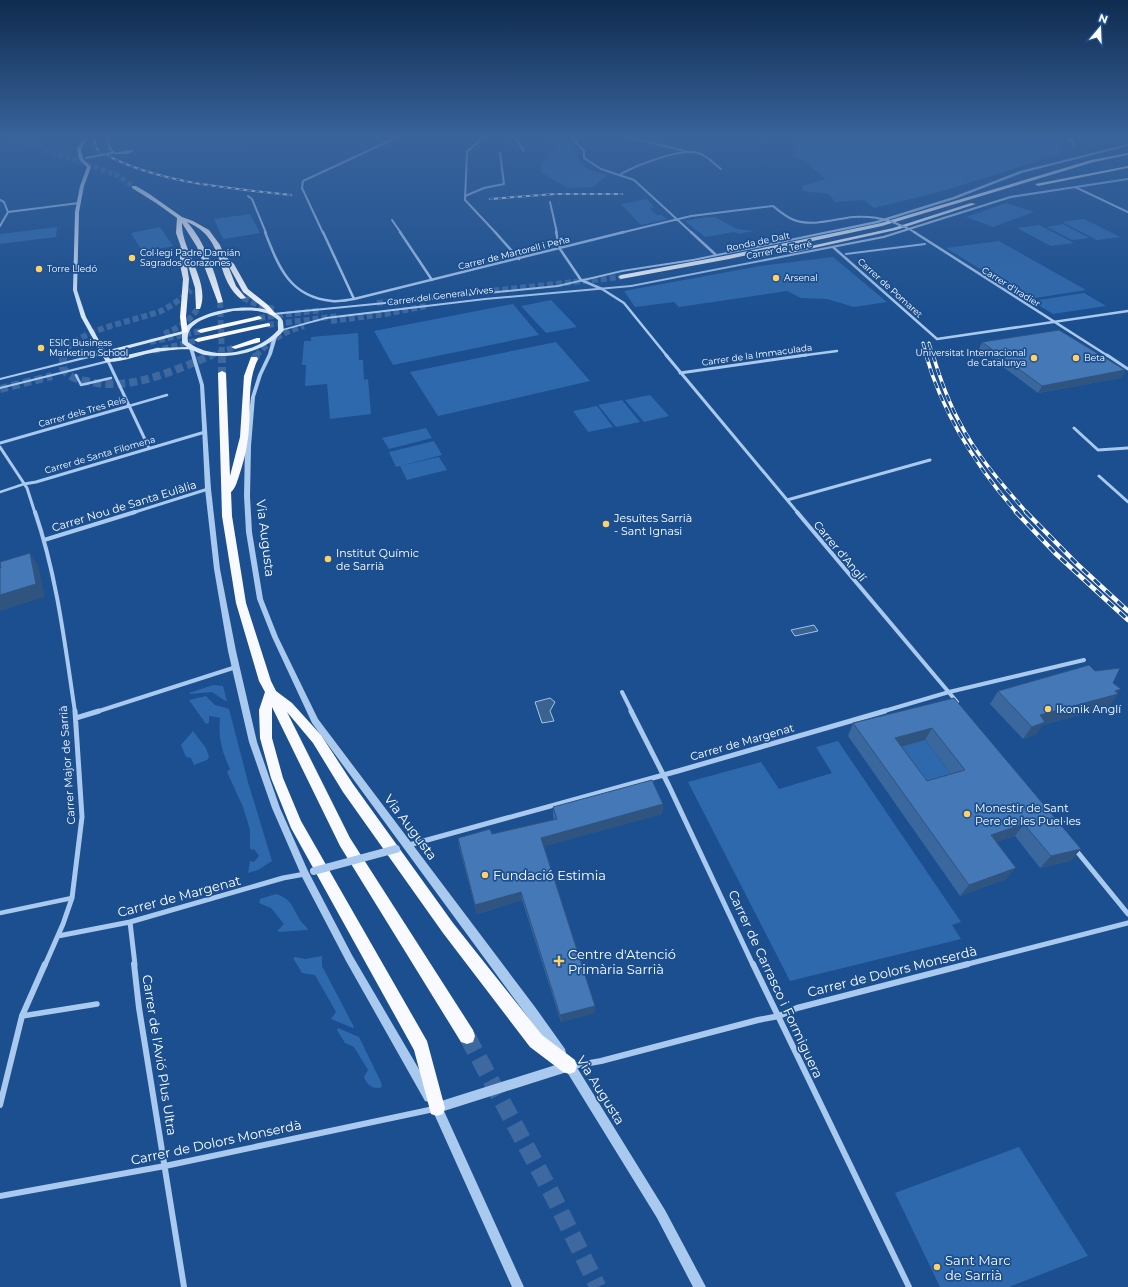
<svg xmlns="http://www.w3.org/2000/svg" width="1128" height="1287" font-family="Montserrat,sans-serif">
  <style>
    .green { fill: #2e69ad }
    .water { fill: #3c6290; stroke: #9cc4f0 }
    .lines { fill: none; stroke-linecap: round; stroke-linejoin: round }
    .trunk-tunnel-far3 { stroke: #3d69a0; stroke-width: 5; stroke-dasharray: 5 2.5; stroke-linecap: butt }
    .trunk-tunnel-far2 { stroke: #3d69a0; stroke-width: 6; stroke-dasharray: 6 3; stroke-linecap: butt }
    .trunk-tunnel-far1 { stroke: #3d69a0; stroke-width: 8; stroke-dasharray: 8 4; stroke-linecap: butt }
    .trunk-tunnel { stroke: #3d69a0; stroke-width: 17; stroke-dasharray: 17 8; stroke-linecap: butt }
    .pedestrian-far3 { stroke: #a9c9ee; stroke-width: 2 }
    .pedestrian-far2 { stroke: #a9c9ee; stroke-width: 2.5 }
    .pedestrian-far1 { stroke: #a9c9ee; stroke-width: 4.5 }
    .pedestrian { stroke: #a9c9ee; stroke-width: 5.5 }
    .minor-far5 { stroke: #a9c9ee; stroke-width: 2 }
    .minor-far4 { stroke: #a9c9ee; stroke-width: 2.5 }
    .minor-far3 { stroke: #a9c9ee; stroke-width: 3 }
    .minor-far2 { stroke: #a9c9ee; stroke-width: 4 }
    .minor-far1 { stroke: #a9c9ee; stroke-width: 5 }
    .minor { stroke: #a9c9ee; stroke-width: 6 }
    .tertiary { fill: #a9c9ee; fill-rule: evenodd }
    .secondary { fill: #d6e6fa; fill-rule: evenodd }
    .trunk { fill: #f8faff; fill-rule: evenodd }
    .rail-far3-casing { stroke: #fff; stroke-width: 2 }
    .rail-far2-casing { stroke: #fff; stroke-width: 3 }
    .rail-far1-casing { stroke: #fff; stroke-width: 3.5 }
    .rail-casing { stroke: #fff; stroke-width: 4.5 }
    .rail-far3 { stroke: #1b4f8f; stroke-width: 1.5; stroke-dasharray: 4; stroke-linecap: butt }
    .rail-far2 { stroke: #1b4f8f; stroke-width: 2; stroke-dasharray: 5.5; stroke-linecap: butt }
    .rail-far1 { stroke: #1b4f8f; stroke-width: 2.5; stroke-dasharray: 7; stroke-linecap: butt }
    .rail { stroke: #1b4f8f; stroke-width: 3; stroke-dasharray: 8; stroke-linecap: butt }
    .minor-bridge { stroke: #a9c9ee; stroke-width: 2 }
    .tertiary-bridge { stroke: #a9c9ee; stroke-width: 8 }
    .wall { fill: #3a679d; fill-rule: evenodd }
    .shaded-wall { fill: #305480 }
    .building { fill: #4478b7; stroke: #305480; fill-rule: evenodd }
    .poi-dot { fill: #ffd166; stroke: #1b4f8f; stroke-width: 1.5 }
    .labels { text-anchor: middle; stroke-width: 3.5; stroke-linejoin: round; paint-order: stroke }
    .far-street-label { font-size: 9px; fill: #fff; stroke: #1b4f8f }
    .far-poi-label { font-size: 9px; fill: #fff; stroke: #1b4f8f; text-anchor: start }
    .street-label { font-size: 11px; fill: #fff; stroke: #1b4f8f }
    .poi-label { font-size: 11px; fill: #fff; stroke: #1b4f8f; text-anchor: start }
    .near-street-label { font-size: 13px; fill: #fff; stroke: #1b4f8f }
    .near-poi-label { font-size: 13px; fill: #fff; stroke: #1b4f8f; text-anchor: start }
  </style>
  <rect width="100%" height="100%" fill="#1b4f8f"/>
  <path class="green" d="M548,136H564L577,152L578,159L582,165L591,170L608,175L593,187L568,188L541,172V164L559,144L552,141Z
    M798,136H1036L1064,140L1060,154L943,191L874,208L864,200L835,202L829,194L803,191L802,186L825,179L804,160L793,156Z
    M1091,136L1124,138L1091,145L1090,142L1082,140Z
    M647,199L654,207L650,209L657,215H662L667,219L641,225L621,204Z
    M1006,203L1034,212L993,227L966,217Z
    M250,214L260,233L223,239L214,219Z
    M715,217L737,229L753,231L739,234L734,232L705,237L685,221L700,218Z
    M1084,219L1120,237L1097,240L1062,222Z
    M1063,224L1089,238L1072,240L1047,227Z
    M1039,225L1074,243L1051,246L1017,228Z
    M57,227L56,237L0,244V234Z
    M160,227L173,246L143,252L131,233Z
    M999,241L1086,290L1029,299L946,248Z
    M833,257L887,302L854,307L827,299L801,298L787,291L679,307L674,302L635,307L624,291L760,266Z
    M1084,293L1106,306L1053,314L1032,301Z
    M551,300L577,327L546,333L521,306Z
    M513,304L539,335L393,365L374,331Z
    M358,333L359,360H363L364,380L368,379L371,414L330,419L327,384L305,386L306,365H302L304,341H311V337Z
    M556,342L590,381L438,416L410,372Z
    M650,395L669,416L644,422L625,400Z
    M622,400L640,422L616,427L598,405Z
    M597,406L613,427L588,432L573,411Z
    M426,428L432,438L389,449L382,438Z
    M434,441L442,455L396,467L389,452Z
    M439,457L447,470L407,480L400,466Z
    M213,685L223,686L227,702L212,692L190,694L189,693Z
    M206,696L215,705L229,709L248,782L272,861L258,870L248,873L250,861L254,862L259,856L254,849L252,850L250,848V830L243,807L227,772L230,769C222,752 218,737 220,718L210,716H209V723L206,724L189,700Z
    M193,731L206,748L209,757L207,760L194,765L191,758L186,757L181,745Z
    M925,740L957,782L920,793L889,750Z
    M838,741L961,922L952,925L961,939L790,981L688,782L761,762L779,789L832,773L816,747Z
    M276,894C292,899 292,907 300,920C302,924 306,925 308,930L278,932V930L284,924L271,908L259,903L260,899Z
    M322,956V966L354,1027L353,1028L331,1019L336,1012L315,975L302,973L293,958L295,957L305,959Z
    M338,1028L359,1037L381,1082L382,1087C374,1090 367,1086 364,1077L368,1070L354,1047L345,1043L337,1030Z
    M1019,1147L1088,1256L1009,1287H940L895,1193Z"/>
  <path class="water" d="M814,625L818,631L795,636L791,630Z
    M550,698L555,702L550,711L554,721L542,723L535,702Z"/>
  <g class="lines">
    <path class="trunk-tunnel-far3" d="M9,136L119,176L134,187"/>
    <path class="trunk-tunnel-far2" d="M243,298L263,307L275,309
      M220,302L222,356
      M377,303L621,277
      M259,318L322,310
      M331,321L385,314L426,306
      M268,325L338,316
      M164,334C178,328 190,321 198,308
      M150,342L201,331
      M154,351L198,340
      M63,356C69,331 139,320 161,311C172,306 182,298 191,290
      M210,356L235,347
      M256,356C269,341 285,331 304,326"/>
    <path class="trunk-tunnel-far1" d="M63,355V368C68,377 76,379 86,381C129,392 173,371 212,355
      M222,355V373
      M254,359L257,355
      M0,389L52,376"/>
    <path class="trunk-tunnel" d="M467,1036L553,1196L598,1287"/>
    <path class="pedestrian-far3" d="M846,254L925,244"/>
    <path class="pedestrian-far2" d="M76,375L81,385L111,378
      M129,406L167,395
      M0,492L24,484"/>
    <path class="pedestrian-far1" d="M0,913L72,898"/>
    <path class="pedestrian" d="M22,1016L97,1004"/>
    <path class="minor-far5" d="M107,136L110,149L115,153
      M481,136V139L467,152L465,200L496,233
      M514,136L524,151
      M571,136L584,151V158L601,169L634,180L692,233
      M625,136L688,152
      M1065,136L1072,141L1074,147
      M112,153H127L132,151L123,152
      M621,174C637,165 680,148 698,153C707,155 714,164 721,169
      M1075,187L1128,212
      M248,196L252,199L266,233
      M465,196L484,188L504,184L500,153
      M0,200L4,202L8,212L0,226
      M550,202L557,233
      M8,212L79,203
      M392,220L401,233
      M907,228L916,233
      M323,233L302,188L303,181L400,136
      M620,233L691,216L773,206C779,211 786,217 794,220C813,227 834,219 853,217C866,216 877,217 890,221"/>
    <path class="minor-far4" d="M265,232C279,268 290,297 332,301C339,302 347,300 354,299L624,232
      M323,232L354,299
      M400,232L432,280
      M495,232L519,259
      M556,232L560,249L581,280L602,289L624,303L667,356
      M691,232L716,255
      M914,232L1108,356
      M833,247L937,339L1128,311
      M799,356L837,351"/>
    <path class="minor-far3" d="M666,355L798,513
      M1107,355L1128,369
      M108,361L149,448
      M680,373L806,355
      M1074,428L1098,450L1128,448
      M0,443L129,406
      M0,447L27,488L35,513
      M1099,476L1128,502
      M24,484L36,482L205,432
      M787,500L930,460
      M132,513L208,489"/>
    <path class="minor-far2" d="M35,512C57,576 65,645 75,712
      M797,512L957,702
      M44,540L135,512
      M622,692L632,712
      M96,712L236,667
      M881,712L949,692L1084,660"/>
    <path class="minor-far1" d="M631,711L669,786L753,965
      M76,718L99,711
      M409,845L678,771L885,711
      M1075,849L1128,914
      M130,922L135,965
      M58,936L130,922L283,878L305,874
      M45,965L63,924L72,898L82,817L75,711
      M964,965L1128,923"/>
    <path class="minor" d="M134,964L139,1008L184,1287
      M753,964L909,1287
      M573,1066L601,1061L758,1020L779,1016L797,1008L968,964
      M0,1105L22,1016L45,964
      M0,1196L165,1166L434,1109"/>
    <path class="tertiary" d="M1128,144V146L1022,173L955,199L878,223L693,261L622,272L558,287L273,315L271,314L273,313L558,285L622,270L693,259L876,221L953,197L1020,171Z
      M1128,178V180L1011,198L884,238L631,287L485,300L326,319L281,331L279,330L326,317L485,298L631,285L883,236L1010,196Z
      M273,336L277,337L272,354L262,375L255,397L251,446L250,496L252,532L263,599L278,637L318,719L535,1007L565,1049L566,1053L565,1057L561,1058L557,1057L312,723L272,637L257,599L246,532L244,496L245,446L251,397L258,375L268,354Z
      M189,347L193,348L204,385L211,489L220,569L236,651L257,742L280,808L308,871L352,955L433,1093L434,1097L433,1101L429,1102L425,1101L346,961L302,877L272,808L249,742L228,651L214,569L205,489L200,385L189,348Z
      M103,352H105V354L0,380V378Z
      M108,360H110V362L0,389V387Z
      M569,1060L573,1061L665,1210L706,1287H693L657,1218L567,1072L444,1111L524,1287H512L431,1107L432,1103L436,1102H438L565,1062Z"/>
    <path class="secondary" d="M85,136H88L81,149L83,159L91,167L84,186L79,212L77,290L86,317L105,351L183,331C195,309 265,298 281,318C284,321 283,326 284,330C266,352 232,359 205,355C200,354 195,351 191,350C185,348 164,351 157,352C142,354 120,363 106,362L81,317L73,290L75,212L80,186L87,167L79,159L77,149ZM233,311C249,310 266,309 278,320V330C258,353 213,362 188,342C184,320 216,315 233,311ZM182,334V343L187,347L157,348L110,359L107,354Z"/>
    <path class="trunk" d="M1128,153V155L1094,162L882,226L729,259L621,279L618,277L621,275L729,255L881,223L1091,160Z
      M1128,166V168L1038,186L1035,184Z
      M132,186H136L148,193L182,217L193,221L209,230L220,245L224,255L234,264L248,289L268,305L276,314L275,315H271L264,308L243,292L227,263L236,286L246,298L241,299C213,277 228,239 187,222C207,244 215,274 223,302L218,303L197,247L182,223C181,250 211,282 200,309H196L195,288L186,259L189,279L186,317L188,332L182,333L180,317L183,279L180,265V248L181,247L176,233L177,218L156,203L132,188Z
      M971,203L976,204L896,230L791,253L788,251L893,228Z
      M259,316L262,318L261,319L201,333L197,331L201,329Z
      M268,323L270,324V326L198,342L194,340L198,338Z
      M257,338H260V342L235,349L231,347Z
      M251,357H257L258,359C247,381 251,405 249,428C248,445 244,461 239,476C237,482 235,489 231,492L232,516L246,603L271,681L276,691L292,703L321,735L353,784L453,923L542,1035L575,1060L577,1066L575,1072L569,1074L563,1072L530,1047L443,933L343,792L313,743L287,712L350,838L473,1030L475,1036L473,1042L467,1044L461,1042L340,846L272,707V738L283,778L301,821L427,1041L445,1108L443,1114L437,1116L431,1114L414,1050L291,828L271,778L260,738L259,710L265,692L259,681L236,603L222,516L218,373L222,371L226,373L230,476L240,437L244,376Z"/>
    <g class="rail-far3-casing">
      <path id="rail-far3" d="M95,136V146L101,154
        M108,156C164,184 230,188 291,195
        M490,199L555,194H622"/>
    </g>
    <g class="rail-far2-casing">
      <path id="rail-far2" d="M923,343L927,356
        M929,343L933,356"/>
    </g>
    <g class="rail-far1-casing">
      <path id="rail-far1" d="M926,355C943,415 976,466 1017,513
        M933,355C940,378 948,401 959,421C976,455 1002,484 1027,513"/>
    </g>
    <g class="rail-casing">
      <path id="rail" d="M1016,512L1055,553L1128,620
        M1026,512L1078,565L1128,611"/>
    </g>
    <use href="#rail-far3" class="rail-far3"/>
    <use href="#rail-far2" class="rail-far2"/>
    <use href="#rail-far1" class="rail-far1"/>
    <use href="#rail" class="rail"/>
    <path class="minor-bridge" d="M86,158L112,153
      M890,221L907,228"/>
    <path class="tertiary-bridge" d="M314,871L396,849"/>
  </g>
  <path class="wall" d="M1074,136H1090L1083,139Z
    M982,342L1125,370L1121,378L1038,393L979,349Z
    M1113,683L1118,694L1108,707L1043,725L1036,734L1023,739L990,704L998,691Z
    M954,698L1081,849L1070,861L1040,868L1015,836L996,842L1006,879L960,896L848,736L853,723ZM925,740L951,774L927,781L902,747Z
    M663,804L662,814L544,846L595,1006L594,1013L561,1022L522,900L477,914L459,847L458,838L492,834L554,820L553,816V807Z"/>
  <path class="shaded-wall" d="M1084,136H1090L1083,139Z
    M1125,370L1121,378L1038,393L1042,386Z
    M30,553L38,566L45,597L0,611V595Z
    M1121,689L1116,695L1118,694L1108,707L1043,725L1036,734L1023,739L1040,715Z
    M932,728L925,740L889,750L895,738Z
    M663,804L662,814L542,847L541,838Z
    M1024,824L1015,836L982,847L991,835Z
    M1081,849L1070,861L1040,868L1051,856Z
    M1016,868L1006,879L960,896L969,885Z
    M521,892L522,900L477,914L475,905Z
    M595,1006L594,1013L561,1022L560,1015Z"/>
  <path class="building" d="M1059,330L1125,370L1042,386L982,342Z
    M30,553L36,584L0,595V568H1L0,562Z
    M1089,665L1095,671L1120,668L1113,683L1121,689L1115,691L1118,694L1040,715L1045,722L1032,727L998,691Z
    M954,698L1081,849L1051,856L1024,824L991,835L1016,868L969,885L853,723ZM932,728L965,770L927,781L895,738Z
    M652,780L663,804L541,838L595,1006L560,1015L521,892L475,905L458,838L490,829L492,834L557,819L553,807Z"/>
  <linearGradient id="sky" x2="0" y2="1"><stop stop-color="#0f2b4f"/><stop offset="0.43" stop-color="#39639b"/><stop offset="1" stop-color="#39639b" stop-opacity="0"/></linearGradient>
  <rect width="1128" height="317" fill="url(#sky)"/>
  <g class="poi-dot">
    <circle cx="132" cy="258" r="4"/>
    <circle cx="39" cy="269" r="4"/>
    <circle cx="776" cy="278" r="4"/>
    <circle cx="41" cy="348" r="4"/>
    <circle cx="1034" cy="358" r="4"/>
    <circle cx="1076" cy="358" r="4"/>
    <circle cx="606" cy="524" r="4"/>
    <circle cx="328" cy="559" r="4"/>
    <circle cx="1048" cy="709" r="4"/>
    <circle cx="967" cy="814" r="4"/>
    <circle cx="485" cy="875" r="4"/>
    <path d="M557 955h4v4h4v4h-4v4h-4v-4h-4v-4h4z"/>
    <circle cx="937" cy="1267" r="4"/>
  </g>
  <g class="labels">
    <g class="far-street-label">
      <text transform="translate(758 242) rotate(-12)" y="3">Ronda de Dalt</text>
      <text transform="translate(779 250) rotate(-11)" y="3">Carrer de Terré</text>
      <text transform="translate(514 253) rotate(-14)" y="3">Carrer de Martorell i Peña</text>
      <text transform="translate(1011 287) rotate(32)" y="3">Carrer d'Iradier</text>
      <text transform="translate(890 288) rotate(42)" y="3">Carrer de Pomaret</text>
      <text transform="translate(440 296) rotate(-7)" y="3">Carrer del General Vives</text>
      <text transform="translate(757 355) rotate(-8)" y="3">Carrer de la Immaculada</text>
      <text transform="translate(82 412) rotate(-16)" y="3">Carrer dels Tres Reis</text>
      <text transform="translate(100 455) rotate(-16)" y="3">Carrer de Santa Filomena</text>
    </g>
    <g class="far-poi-label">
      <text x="140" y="256">Col·legi Padre Damián<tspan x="140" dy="10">Sagrados Corazones</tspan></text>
      <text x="47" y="272">Torre Lledó</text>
      <text x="784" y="281">Arsenal</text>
      <text x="49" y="346">ESIC Business<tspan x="49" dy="10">Marketing School</tspan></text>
      <text x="1026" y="356" text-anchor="end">Universitat Internacional<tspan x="1026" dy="10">de Catalunya</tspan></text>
      <text x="1084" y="361">Beta</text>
    </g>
    <g class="street-label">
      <text transform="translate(124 506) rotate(-17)" y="4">Carrer Nou de Santa Eulàlia</text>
      <text transform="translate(840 551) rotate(50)" y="4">Carrer d'Anglí</text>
      <text transform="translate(742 742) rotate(-16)" y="4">Carrer de Margenat</text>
      <text transform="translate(67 765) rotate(-94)" y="4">Carrer Major de Sarrià</text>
    </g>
    <g class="poi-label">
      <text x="614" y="522">Jesuïtes Sarrià<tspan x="614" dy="13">- Sant Ignasi</tspan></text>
      <text x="336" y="557">Institut Químic<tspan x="336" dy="13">de Sarrià</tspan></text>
      <text x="1056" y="713">Ikonik Anglí</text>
      <text x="975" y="812">Monestir de Sant<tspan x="975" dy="13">Pere de les Puel·les</tspan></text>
    </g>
    <g class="near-street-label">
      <text transform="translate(266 538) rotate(83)" y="5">Via Augusta</text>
      <text transform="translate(411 827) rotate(53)" y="5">Via Augusta</text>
      <text transform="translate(179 896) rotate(-15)" y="5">Carrer de Margenat</text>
      <text transform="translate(892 971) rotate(-14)" y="5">Carrer de Dolors Monserdà</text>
      <text transform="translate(776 984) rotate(65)" y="5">Carrer de Carrasco i Formiguera</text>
      <text transform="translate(160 1055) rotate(81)" y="5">Carrer de l'Avió Plus Ultra</text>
      <text transform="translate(601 1090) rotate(58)" y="5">Via Augusta</text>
      <text transform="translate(216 1142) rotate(-12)" y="5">Carrer de Dolors Monserdà</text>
    </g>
    <g class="near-poi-label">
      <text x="493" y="880">Fundació Estimia</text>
      <text x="568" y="959">Centre d'Atenció<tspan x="568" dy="15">Primària Sarrià</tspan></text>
      <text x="945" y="1265">Sant Marc<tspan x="945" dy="15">de Sarrià</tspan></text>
    </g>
  </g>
  <g transform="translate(1100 28) rotate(19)" stroke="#1b4f8f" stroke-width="3" paint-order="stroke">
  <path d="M0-3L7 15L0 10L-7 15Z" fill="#ffffff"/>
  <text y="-6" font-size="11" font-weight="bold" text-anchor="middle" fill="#ffffff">N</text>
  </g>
</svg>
